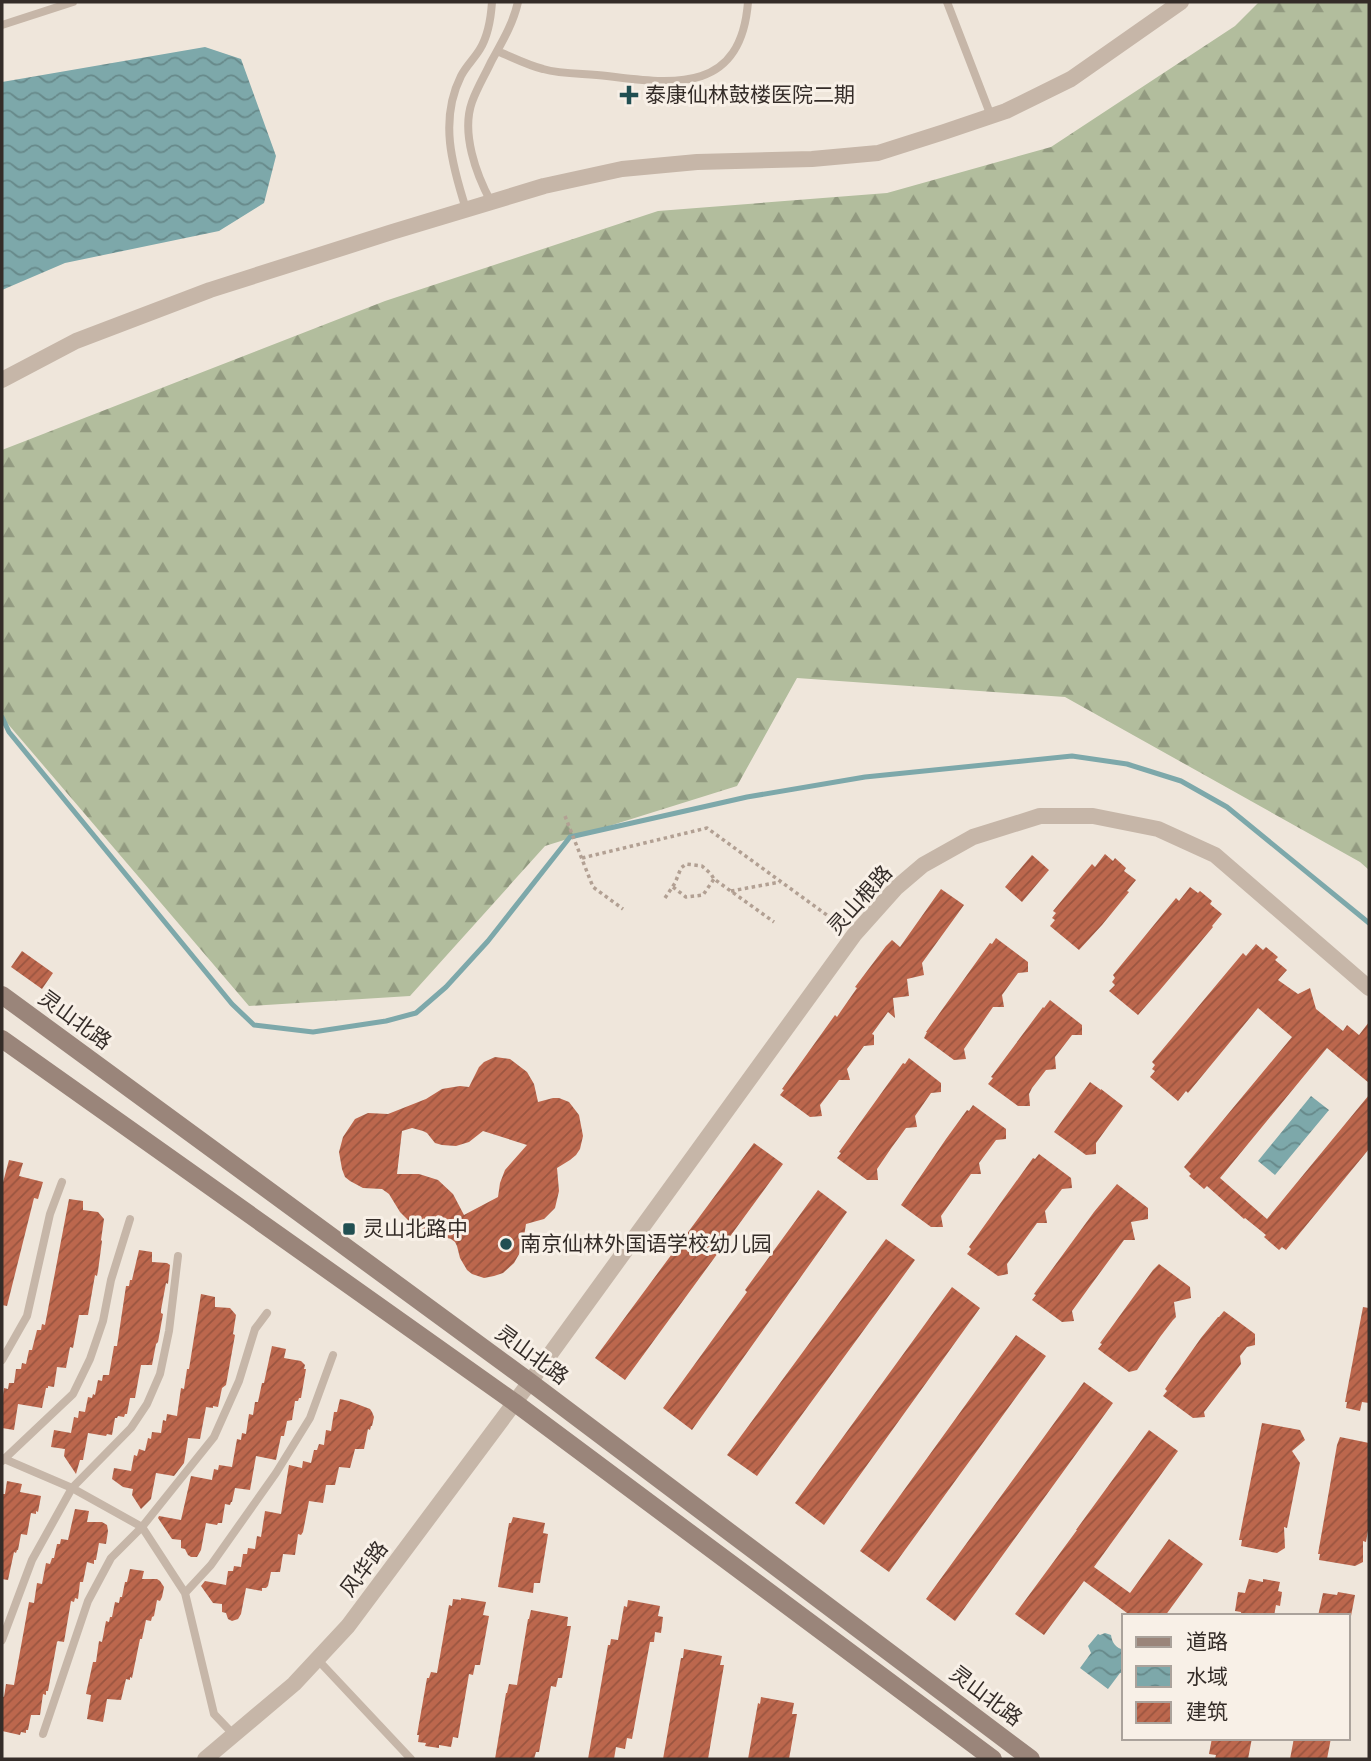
<svg xmlns="http://www.w3.org/2000/svg" width="1371" height="1761" font-family="Jost,'Noto Sans SC',sans-serif">
  <style>
    .forest { fill: url(#forest-firs) }
    .water { fill: url(#water-waves) }
    .lines { fill: none; stroke-linecap: round; stroke-linejoin: round }
    .stream { stroke: #7da8aa; stroke-width: 5 }
    .building { fill: url(#building-hatch); fill-rule: evenodd }
    .path { stroke: #b2a093; stroke-width: 3.5; stroke-dasharray: 3.5 3.5; stroke-linecap: butt }
    .service { stroke: #c6b6a8; stroke-width: 8 }
    .minor { stroke: #c6b6a8; stroke-width: 16 }
    .secondary { stroke: #9a857a; stroke-width: 18 }
    .poi-dot { fill: #214f52; stroke: #f8f0e7; stroke-width: 2.5 }
    .labels { text-anchor: middle; stroke-width: 6; stroke-linejoin: round; paint-order: stroke }
    .poi-label { font-size: 21px; fill: #342c28; stroke: #f8f0e7; text-anchor: start }
    .street-label { font-size: 21px; fill: #342c28; stroke: #f8f0e7 }
  </style>
  <defs>
    <pattern id="forest-firs" width="22" height="20" patternUnits="userSpaceOnUse" patternTransform="scale(1.75)"><rect width="22" height="20" fill="#b2bd9d"/><path d="M5 1l3.5 6h-7zM16 11l3.5 6h-7z" fill="#929a80"/></pattern>
    <pattern id="water-waves" width="16" height="10" patternUnits="userSpaceOnUse" patternTransform="scale(1.75)"><rect width="16" height="10" fill="#7da8aa"/><path d="M0 5q4-4 8 0t8 0" fill="none" stroke="#67898a"/></pattern>
    <pattern id="building-hatch" width="6" height="6" patternUnits="userSpaceOnUse" patternTransform="scale(1.75)"><rect width="6" height="6" fill="#bc674d"/><path d="M-1 1l2-2M0 6l6-6M5 7l2-2" fill="none" stroke="#9a5540"/></pattern>
  </defs>
  <rect width="100%" height="100%" fill="#efe6db"/>
  <path class="forest" d="M1259,2H1369V870L1360,862L1065,697L797,678L737,786L545,846L410,996L249,1006L2,717V450L385,301L658,211L887,193L1051,147L1235,26Z"/>
  <path class="water" d="M205,47L241,59L276,156L264,203L219,231L65,263L2,290V82Z
    M1311,1096L1329,1110L1275,1175L1258,1161Z
    M1105,1633L1111,1635C1112,1643 1116,1648 1124,1650V1673H1120L1108,1689L1080,1668L1091,1653L1088,1646L1098,1634L1100,1635Z"/>
  <g class="lines">
    <path class="stream" d="M2,717L9,732L232,1004L254,1025L313,1032L386,1021L416,1013L446,987L488,941L570,837L747,797L865,777L1072,756L1127,764L1181,781L1227,807L1369,923"/>
  </g>
  <path class="building" d="M1105,854L1113,861L1115,858L1126,868L1124,871L1136,880L1127,891L1129,892L1102,925L1079,950L1050,926L1055,920L1052,918L1056,913L1053,911L1092,864L1095,867Z
    M1032,855L1049,870L1022,902L1005,887Z
    M1190,887L1198,893L1200,891L1212,901L1210,904L1222,914L1212,926L1213,927L1160,990L1138,1015L1109,991L1115,985L1112,982L1115,978L1113,975L1176,898L1179,901Z
    M941,889L964,905L922,963L924,975L907,979L909,996L893,998L895,1018L888,1012L872,1034L874,1035V1045L864,1046L847,1069L850,1080H839L820,1105L822,1116L810,1117L780,1095L784,1090L782,1089L835,1015L837,1017L841,1011L857,988L855,987L886,946L892,940L900,947Z
    M996,938L1028,962V972L1018,973L1002,995L1004,1007H993L964,1049L966,1059L954,1060L924,1038L927,1032H926L990,943L992,944Z
    M1256,944L1263,950L1266,947L1278,957L1275,960L1287,970L1278,980L1298,994L1310,988L1316,1009L1343,1031L1347,1025L1359,1035L1369,1022V1083L1327,1048L1220,1178L1267,1219L1369,1095V1149L1286,1250L1282,1247L1279,1250L1264,1237L1266,1235L1245,1218L1244,1219L1207,1186L1204,1189L1189,1176L1191,1174L1184,1167L1292,1037L1258,1008L1188,1093L1186,1091L1178,1101L1150,1077L1155,1071L1152,1069L1155,1065L1152,1062L1243,953L1246,956Z
    M22,951L53,973L42,989L11,967Z
    M1050,1000L1082,1025V1035H1072L1055,1057L1056,1069L1046,1070L1032,1088L1029,1094L1030,1106H1018L988,1084L993,1078L991,1077L1043,1007L1044,1008Z
    M495,1057L510,1059L527,1072L534,1084L538,1102L553,1098H559L569,1102L579,1115L583,1136L580,1149L576,1155L570,1160L557,1168L559,1191L555,1208L544,1219L526,1224L522,1249L514,1263L503,1273L494,1276L484,1278L472,1274L467,1270L460,1258L457,1246L455,1242L451,1239L433,1234L421,1229L410,1222L400,1212L389,1194L382,1189L363,1188L350,1181L345,1177L342,1169L339,1152L343,1137L355,1119L368,1113L388,1114L426,1099L442,1089L460,1086L469,1087L479,1067L484,1062ZM412,1128L423,1131L427,1133L435,1143L442,1145L456,1146L469,1142L483,1131L527,1145L505,1170L500,1183L498,1197L464,1215L453,1194L438,1180L419,1174H397L402,1131Z
    M909,1058L941,1083V1092L931,1093L915,1116L917,1127L906,1128L892,1147L877,1169L878,1180H867L837,1158L841,1153L839,1152L903,1063L905,1064Z
    M1090,1082L1101,1090V1089L1123,1106L1096,1143V1154L1086,1155L1054,1132Z
    M973,1105L1006,1129V1139L996,1140L979,1163L981,1174H971L941,1216L943,1227H931L901,1205L946,1139L967,1110L969,1111Z
    M754,1143L783,1164L625,1380L595,1358Z
    M1039,1154L1071,1178L1072,1188L1062,1189L1045,1211L1047,1223H1037L1007,1264L1008,1274L998,1276L967,1254L971,1249L969,1247L1033,1158L1035,1159Z
    M9,1160L23,1163L19,1176L43,1182L38,1199L34,1198L7,1306L2,1305V1186Z
    M1117,1184L1148,1208V1219L1131,1222L1135,1240H1124L1088,1289L1072,1311L1074,1321L1062,1322L1032,1300L1036,1295L1034,1294L1094,1212Z
    M818,1190L847,1212L692,1430L663,1408L747,1292L745,1290Z
    M69,1199L83,1201V1210L98,1212L104,1219L101,1240L102,1241L98,1271L97,1276L95,1275L88,1315H79L73,1348L70,1347L66,1368L57,1367L54,1387L48,1386V1388H46L42,1408L18,1404L14,1430L2,1428V1402L4,1388L8,1389L9,1383H14L16,1369H21L22,1363L26,1364L29,1350H32L37,1330H41L42,1324L45,1325Z
    M886,1239L915,1260L757,1476L727,1455Z
    M139,1250L152,1252V1262L167,1263L170,1265L168,1284L166,1283L161,1310V1313L163,1314L158,1342L156,1344L152,1365H141L135,1398H130L127,1414H125L124,1417L118,1416L117,1418H115L112,1435L107,1434L106,1436L88,1433L83,1460H80L76,1474L64,1456L65,1449L51,1447L54,1430L71,1433L74,1417L78,1418L79,1411L85,1412L88,1397L92,1398L93,1394L95,1395L98,1380L102,1381L103,1375H109L114,1346H117L126,1286H129L130,1280H132Z
    M1159,1264L1190,1287L1191,1298L1174,1302L1176,1317L1173,1320L1160,1337L1137,1370L1129,1372L1098,1349L1102,1344L1100,1343L1153,1270Z
    M952,1287L980,1308L824,1525L795,1503Z
    M201,1294L215,1297V1307L230,1308L236,1315L233,1334L235,1335L226,1385L222,1388L218,1407L213,1406V1408L206,1407L200,1439L188,1438L184,1463L174,1476L156,1473L151,1499L141,1509L132,1495L133,1489L123,1487L112,1479L114,1468L131,1471L134,1455L137,1456L139,1449L145,1451L148,1438L151,1439L152,1432L161,1433L163,1420L166,1421L167,1414L177,1416L181,1388L184,1389L187,1369H189Z
    M1363,1307L1369,1308V1403L1362,1402L1360,1411L1346,1408L1347,1402H1345Z
    M1224,1311L1255,1334V1345L1247,1347L1240,1356L1241,1364L1204,1412L1205,1417L1193,1418L1163,1396L1167,1391L1165,1389L1201,1338L1218,1317H1219Z
    M1016,1335L1046,1356L889,1572L860,1551Z
    M272,1346L286,1349L284,1358L301,1361L305,1365L304,1369H306L301,1398H299L298,1401H295L292,1420L287,1421L284,1436H281L276,1460L256,1456L250,1490L235,1488L232,1502H231L230,1505L225,1504L222,1523H218L217,1525L206,1523L201,1550L197,1557H191L188,1555L185,1549L181,1548V1540L172,1539L158,1518L159,1516L181,1520L191,1476L212,1480L214,1469L218,1470L219,1465L232,1467L237,1439L241,1440L242,1433L246,1434L249,1414L253,1415L255,1402H258L262,1383H264Z
    M1084,1382L1113,1403L955,1621L926,1599Z
    M340,1399L349,1401L370,1409L372,1412L374,1417L372,1426H371L370,1430L368,1429L364,1449H355L350,1468L339,1467L335,1485H326L323,1503L309,1501L303,1532L301,1535L298,1534L295,1555L283,1554L280,1572H271L268,1586L266,1588H262V1591L246,1588L241,1614L238,1619L232,1621L228,1619L226,1613L222,1612V1604L213,1603L201,1586L205,1581L226,1585L228,1571H233L234,1566L241,1567L243,1554H247L248,1548L255,1549L257,1536L261,1537L265,1511L281,1514L289,1465L302,1468L303,1461L311,1463L314,1450H317L319,1444L324,1445L326,1430L331,1431L334,1412H337Z
    M1262,1423L1300,1430L1305,1440L1292,1451L1300,1463L1287,1528L1284,1527L1285,1548L1277,1553L1241,1546L1242,1540H1239Z
    M1149,1430L1178,1451L1094,1567L1130,1593L1169,1539L1203,1564L1165,1616H1131L1084,1581L1044,1635L1015,1614L1077,1530H1076Z
    M1340,1437L1369,1443V1525L1366,1542L1363,1541V1562L1355,1566L1319,1560L1320,1554H1318L1337,1445Z
    M7,1481L22,1484L20,1492L41,1496L38,1512L36,1511V1514L31,1513L27,1535L21,1534L18,1550H17L16,1553L14,1552L8,1580L2,1579V1494H5Z
    M75,1509L89,1511L87,1522H102L107,1525L108,1531L106,1544L99,1543L96,1560H94V1564L87,1562L83,1582H80L78,1599L75,1598L74,1602L71,1601L64,1642L58,1641L57,1642L48,1691H46V1695L43,1694L40,1715H31L28,1730H26V1733L21,1732L20,1735L2,1731V1696L4,1697L6,1684L14,1685L29,1602L34,1603L37,1583L42,1584L46,1563L50,1564L52,1558H54L57,1544H60L61,1539L68,1540Z
    M513,1517L545,1523L543,1533L548,1534L540,1583H534L533,1593L498,1587L509,1523H511Z
    M130,1569L144,1571L142,1579H157L160,1581L164,1587L162,1597L160,1601L157,1600L154,1616L152,1617L151,1621L146,1620L142,1639H140L132,1678L130,1677V1680L126,1679L121,1700L107,1699L103,1722L87,1719L91,1695L86,1694L93,1662H96L99,1641L102,1642L106,1621L109,1622L110,1617H112L115,1602L119,1603L120,1597H122L125,1582H127Z
    M1249,1579L1263,1582V1579L1280,1582L1278,1591L1282,1592L1280,1606L1276,1605L1274,1616H1241V1612L1235,1611L1238,1592L1245,1593Z
    M1338,1592L1355,1595L1351,1616H1318L1323,1593L1337,1595Z
    M461,1598L486,1602L483,1615L489,1616L480,1665H475L473,1675L469,1674L458,1738L453,1737L451,1747L439,1745V1748L425,1746L426,1743L418,1742L419,1735H417L427,1678H429L431,1672L437,1673L449,1605L452,1606L453,1599L461,1600Z
    M628,1600L660,1606L658,1616L663,1617L661,1633L655,1632L654,1642H650L632,1739L627,1738L625,1749L616,1747L614,1759H588L608,1645H610L611,1639L618,1640L624,1606L627,1607Z
    M531,1610L568,1617L567,1626H571L562,1678H558L556,1687L551,1686L539,1752H536L534,1759H495L506,1693H507L509,1684L517,1685L528,1619H529Z
    M684,1649L722,1656L720,1665H724L708,1759H663L681,1658H683Z
    M761,1697L794,1703L792,1714H797L789,1759H748L758,1703L760,1704Z
    M1212,1738H1252L1248,1759H1215L1216,1755L1209,1754Z
    M1294,1738H1331L1327,1759H1290Z"/>
  <g class="lines">
    <path class="path" d="M565,816L593,887L623,909
      M582,858L707,828L842,926
      M673,887L686,897L703,895L714,879
      M731,891L780,882
      M665,898L675,883L681,868L686,864L702,866L711,874L714,879L774,922"/>
    <path class="service" d="M947,2L991,116
      M2,25L73,2
      M497,51C512,57 527,65 543,69C564,75 586,73 607,76C677,85 741,92 748,2
      M491,202C476,174 461,133 472,102C477,88 485,75 491,62C502,42 513,24 518,2
      M466,209C452,165 439,120 461,76C466,66 474,59 480,49C488,36 491,17 492,2
      M2,1360L27,1316L50,1214L62,1182
      M2,1458L72,1488L142,1527L185,1593L214,1714L234,1735
      M2,1461L73,1394L90,1359L103,1321L111,1280L130,1219
      M185,1593L211,1565L276,1473L310,1418L333,1355
      M2,1640L32,1560L72,1488L131,1428L147,1404L160,1374L169,1331L178,1256
      M317,1659L411,1759
      M43,1734L88,1601L111,1558L142,1527L214,1437L239,1381L255,1329L267,1313"/>
    <path class="minor" d="M2,380L76,341L210,290L392,232L544,186L622,169L697,162L812,159L878,153L944,132L1006,111L1071,79L1181,2
      M205,1759L294,1684L348,1626L530,1382L854,935L896,888L923,865L973,837L1040,816H1093L1158,829L1215,855L1369,988"/>
    <path class="secondary" d="M2,995L530,1382L1031,1759
      M2,1039L514,1402L993,1759"/>
  </g>
  <g class="poi-dot">
    <path d="M625.5 84.5h7v7h7v7h-7v7h-7v-7h-7v-7h7z"/>
    <rect x="342" y="1222" width="14" height="14" rx="3.5"/>
    <circle cx="506" cy="1244" r="7"/>
  </g>
  <g class="labels">
    <g class="poi-label">
      <text x="645" y="102">泰康仙林鼓楼医院二期</text>
      <text x="363" y="1236">灵山北路中</text>
      <text x="520" y="1251">南京仙林外国语学校幼儿园</text>
    </g>
    <g class="street-label">
      <text transform="translate(860 900) rotate(-48)" y="7">灵山根路</text>
      <text transform="translate(75 1020) rotate(36)" y="7">灵山北路</text>
      <text transform="translate(532 1355) rotate(36)" y="7">灵山北路</text>
      <text transform="translate(364 1569) rotate(-53)" y="7">风华路</text>
      <text transform="translate(986 1696) rotate(37)" y="7">灵山北路</text>
    </g>
  </g>
  <rect width="1371" height="1761" fill="none" stroke="#342c28" stroke-width="7"/>
  <rect x="1122" y="1614" width="228" height="126" fill="#f8f0e7" stroke="#aaa29b" stroke-width="2"/>
  <rect x="1136" y="1637" width="35" height="10" fill="#9a857a" stroke="#aaa29b" stroke-width="2"/>
  <text x="1186" y="1649" font-size="21" fill="#342c28">道路</text>
  <rect x="1136" y="1666" width="35" height="21" fill="url(#water-waves)" stroke="#aaa29b" stroke-width="2"/>
  <text x="1186" y="1684" font-size="21" fill="#342c28">水域</text>
  <rect x="1136" y="1702" width="35" height="21" fill="url(#building-hatch)" stroke="#aaa29b" stroke-width="2"/>
  <text x="1186" y="1719" font-size="21" fill="#342c28">建筑</text>
</svg>
